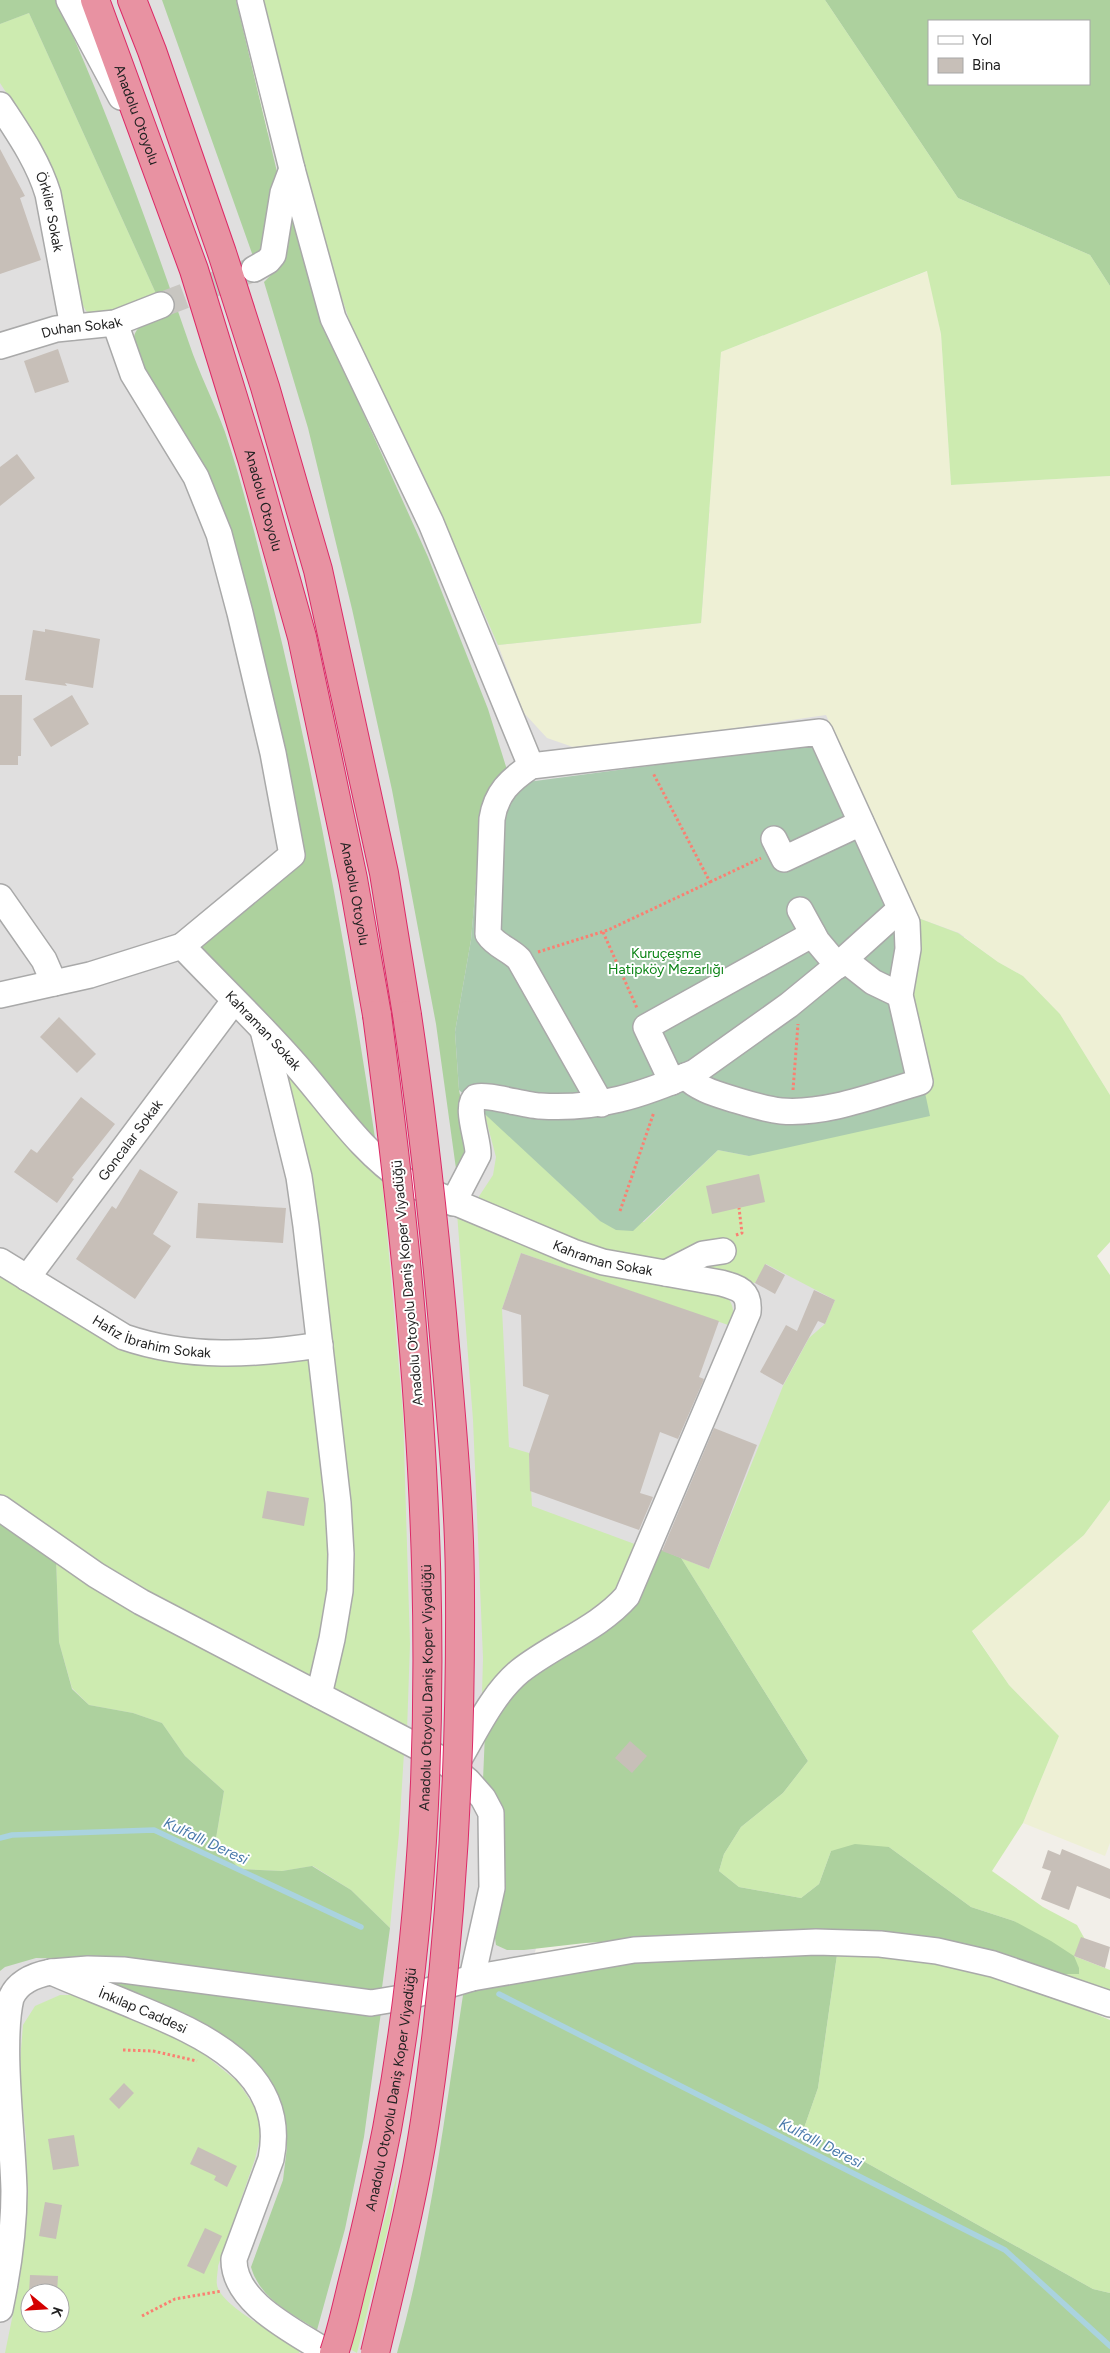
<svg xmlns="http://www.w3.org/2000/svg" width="1110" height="2353" font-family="Figtree,sans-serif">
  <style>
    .residential { fill: #e0dfdf; fill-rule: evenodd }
    .farmland { fill: #eef0d5 }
    .grass { fill: #cdebb0; fill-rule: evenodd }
    .forest { fill: #add19e; fill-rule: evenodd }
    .cemetery { fill: #aacbaf }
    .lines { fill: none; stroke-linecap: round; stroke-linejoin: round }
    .stream { stroke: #aad3df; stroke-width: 5.5 }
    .building { fill: #c7bfb8 }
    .minor-tunnel { stroke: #c8c6c1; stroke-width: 25; stroke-dasharray: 25 12; stroke-linecap: butt }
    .minor-casing { stroke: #a9a9a9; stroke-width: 28 }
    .highway-casing { stroke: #dc2a67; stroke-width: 30 }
    .path { stroke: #fa8072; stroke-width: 3; stroke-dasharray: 2.5 2.5; stroke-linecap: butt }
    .minor { stroke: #fff; stroke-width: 25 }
    .highway { stroke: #e892a2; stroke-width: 28 }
    .highway-bridge-casing { stroke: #dc2a67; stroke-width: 30; stroke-linecap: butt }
    .highway-bridge { stroke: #e892a2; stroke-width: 28 }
    .labels { text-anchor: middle; stroke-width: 4; stroke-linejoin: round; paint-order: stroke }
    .street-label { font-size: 14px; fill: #222; stroke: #fff }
    .park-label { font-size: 14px; fill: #0c8416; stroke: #fff }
    .water-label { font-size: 15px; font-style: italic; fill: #4a7aab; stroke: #fff }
  </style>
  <rect width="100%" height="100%" fill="#f2efe9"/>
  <path class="residential" d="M0,0H190L234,104L965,728L963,1151L561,1849L434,2353H0ZM30,2293H60V2323H30Z"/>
  <path class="farmland" d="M928,271L941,334L951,485L1110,476V1095L1060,1014L1023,976L998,962L959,933L918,918L826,715L667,738L573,747L547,738L524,713L498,645L701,623L721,352Z
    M1110,1500V1843L1105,1856L1023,1823L1059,1736L1009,1685L972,1630L1084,1535Z"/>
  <path class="grass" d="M261,0H825L958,198L1090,255L1110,286V476L951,485L941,334L927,271L721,352L701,623L498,645L422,472L352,328L326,252Z
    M29,13L158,298L97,317L86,311L79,298L58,183L35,137L0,83V24Z
    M918,918L958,933L998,962L1023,976L1060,1014L1110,1095V1242L1097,1256L1110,1275V1500L1084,1535L972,1631L1009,1685L1059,1736L1023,1823L992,1871L1043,1907L1077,1925L1087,1943L1074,1956L1110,1970V1994L1061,1974H1079L1014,1921L971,1907L889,1847L831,1851L819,1884L801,1898L739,1887L719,1871L724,1854L741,1827L783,1793L808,1761L681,1558L709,1569L783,1386L809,1338L825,1324L835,1300L766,1264L755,1283L656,1266L596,1253L474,1204L493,1175L496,1157L484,1112L600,1221L644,1222L718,1150L749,1156L904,995Z
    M283,1063L382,1177L403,1413L410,1644L407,1731L332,1693L350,1585Z
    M457,1213L724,1293C734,1304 735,1312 731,1326L521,1253L502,1309L509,1447L529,1453L532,1506L640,1546L621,1588L605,1605L515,1665L482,1694L483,1658L473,1420Z
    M0,1270L96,1331L311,1353C319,1422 331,1490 331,1559C331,1599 320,1639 311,1676L103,1568L0,1496Z
    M56,1558L404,1753L399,1833L390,1928L351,1890L313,1866L282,1871L240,1869L215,1844L224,1791L185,1756L162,1723L133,1713L89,1705L72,1688L59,1642Z
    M838,1948C863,1951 889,1953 914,1957C981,1968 1047,1993 1110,2020V2293L1093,2289L804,2128L818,2088Z
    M60,1995H83L153,2024L195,2047L238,2082L258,2112L260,2137L255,2159L218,2266C218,2272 216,2279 217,2285C220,2306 283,2338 301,2349L299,2353H5L19,2284L27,2214L26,2139L19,2073L23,2025L35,2006ZM30,2293H60V2323H30Z
    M398,2172L390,2220L357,2353L348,2348Z"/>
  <path class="forest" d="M0,0H57C108,112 149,227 189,343C199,373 214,402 225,432C236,464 245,498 254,531C308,735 346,942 377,1151L200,947L302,853L236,555L136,359C129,327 138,328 162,311L158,298L29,13L0,24Z
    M162,0H236L278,176L269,240L254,259Z
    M825,0H1110V286L1090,255L958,198ZM929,21H1089V84H929Z
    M294,205L320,317L428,557L488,709L508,773L481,826L471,940L455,1032L459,1090L469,1136L470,1153L457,1176L436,1024L392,790L352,609L308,428L264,282L281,265L288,247Z
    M0,1519L56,1558L59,1642L72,1689L89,1705L133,1713L162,1723L185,1756L224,1791L215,1844L240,1869L282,1871L312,1866L351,1890L390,1928L381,1995L131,1960L36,1958L5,1967L0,1971Z
    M657,1548L681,1558L808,1761L783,1793L741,1827L724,1854L719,1871L739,1887L801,1898L819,1884L831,1851L855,1844L889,1847L971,1907L1014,1921L1051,1941L1074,1956L1079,1968V1974H1061L1013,1957L953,1944L737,1934L585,1943L524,1950H507L496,1945L495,1938L501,1887L483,1780L485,1733L530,1672L624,1612Z
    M838,1948L818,2088L804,2128L1093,2289L1110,2293V2353H397C430,2236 445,2114 463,1995L511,1974L554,1965Z
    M118,1977L381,2012L364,2137L345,2229L317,2330C291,2313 260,2299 251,2267L283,2180L287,2147L285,2117L273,2086L246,2054L121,1988L114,1983Z"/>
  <path class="cemetery" d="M814,744L897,925L904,995L930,1116L749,1156L718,1150L633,1231L616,1230L600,1221L459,1090L455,1032L471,940L481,826L520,783Z"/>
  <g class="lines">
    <path class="stream" d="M0,1838L12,1835L154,1830L361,1927
      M499,1994L1005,2250L1110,2346"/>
  </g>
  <path class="building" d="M0,149L25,196L20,198L41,260L0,274Z
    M58,349L69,382L35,393L24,361Z
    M17,454L35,478L0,506V467Z
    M45,629L100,639L93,688L65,683L67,686L25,680L33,630L45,632Z
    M0,695H22L21,756H18V765H0Z
    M72,695L89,724L51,747L33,719Z
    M59,1017L96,1054L77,1073L40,1037Z
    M81,1097L115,1124L72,1178L74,1179L57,1203L14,1172L31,1149L37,1153Z
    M140,1169L178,1192L153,1234L171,1246L135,1299L76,1259L112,1206L116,1209Z
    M759,1174L765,1202L712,1214L706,1186Z
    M198,1203L286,1208L283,1243L196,1238Z
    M521,1253L719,1321L699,1377L704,1379L678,1439L660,1432L640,1493L653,1497L639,1530L530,1491L529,1454L549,1395L523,1386L521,1315L502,1309Z
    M765,1264L785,1275L775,1294L755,1283Z
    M814,1290L835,1300L825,1324L818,1321L783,1385L760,1372L786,1325L797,1331Z
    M714,1428L757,1445L709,1569L662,1551Z
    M267,1491L309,1498L304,1526L262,1518Z
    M630,1741L647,1756L632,1773L615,1758Z
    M1062,1849L1110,1869V1899L1077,1886L1069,1910L1041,1899L1051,1871L1042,1868L1048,1850L1060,1855Z
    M1081,1937L1110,1947L1105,1968L1074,1956Z
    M124,2083L134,2093L119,2109L109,2099Z
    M74,2135L79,2166L53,2170L48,2139Z
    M198,2147L237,2166L227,2187L214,2180L216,2176L190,2164Z
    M45,2202L62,2205L56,2239L39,2236Z
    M205,2228L222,2236L204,2274L187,2266Z
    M30,2275L58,2276L57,2293H29Z"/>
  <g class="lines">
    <path class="minor-tunnel" d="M161,305L249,271"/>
    <g class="minor-casing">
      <g id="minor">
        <path d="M69,0L121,97"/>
        <path d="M250,0L292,169L333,318L431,523L531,766"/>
        <path id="s1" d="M0,105C19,134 38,161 48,194L73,327"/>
        <path d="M254,269L268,261L273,255L283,193L292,169"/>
        <path d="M115,323L133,374L196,477L219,534L240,613L273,753L292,855L182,946"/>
        <path id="s2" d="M0,346L56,329L115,323L161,305"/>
        <path d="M774,839L784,859L861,823"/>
        <path d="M0,897L44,960L54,983"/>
        <path d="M800,910L817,941L838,966"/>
        <path d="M845,960L873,982L900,995"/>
        <path id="s3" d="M0,995L90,975L182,946C219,985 259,1023 295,1064C332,1106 360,1151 407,1182L573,1252L603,1262L721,1283C739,1288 750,1291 748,1312L627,1596C598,1629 554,1644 520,1671C491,1695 474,1735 455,1766"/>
        <path d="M263,1030L299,1177L306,1226L338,1503L341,1554L340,1591L332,1639L319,1695"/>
        <path d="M672,1082L646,1027L813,934"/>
        <path d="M601,1104L519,959C509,949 496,946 488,934L492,819C496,793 510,780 531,766L820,732L907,923L908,949L900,995L920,1082C878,1094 826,1115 781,1111C763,1109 746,1103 729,1098C713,1093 697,1088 685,1076"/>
        <path d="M453,1203L478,1155C479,1141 464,1106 476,1097C482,1093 529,1106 540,1106C597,1110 643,1095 695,1072L789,1005L839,964L900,909"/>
        <path id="s4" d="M0,1261L124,1337C188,1359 254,1355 320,1345"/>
        <path d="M666,1273L703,1254L723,1251"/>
        <path id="s5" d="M27,1278L234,1001"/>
        <path d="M0,1508L96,1575L141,1602L443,1760L468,1781L483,1798L491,1813L492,1888L472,1978"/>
        <path d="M51,1972L88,1969L123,1970L371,2003L407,1997L472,1978L634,1950L816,1942L880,1944L937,1951L993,1964L1110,2004"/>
        <path id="s6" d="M0,2309C8,2271 14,2230 14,2191C13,2138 0,2045 11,1998C18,1981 35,1975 51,1972C79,1984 108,1995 136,2007C202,2034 289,2071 271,2159L234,2259C233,2303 295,2331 328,2353"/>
      </g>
    </g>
    <g class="highway-casing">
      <g id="highway">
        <path id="s7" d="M95,0L194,270L252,459L302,637L353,879L377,1015"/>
        <path d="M132,0L152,51L222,253L265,387L318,570L384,873L407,1015"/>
      </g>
    </g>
    <path class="path" d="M710,882L761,858
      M603,932L637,1008
      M538,952L608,930L710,882L653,773
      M793,1090L798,1024
      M620,1211L654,1112
      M736,1235L742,1233L739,1208
      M123,2050L153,2051L197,2061
      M142,2316L175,2299L222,2291"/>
    <use href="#minor" class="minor"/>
    <use href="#highway" class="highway"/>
    <g class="highway-bridge-casing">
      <g id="highway-bridge">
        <path id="s8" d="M334,2353C342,2330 347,2305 353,2281C366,2230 377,2180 387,2129C456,1761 426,1384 377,1015"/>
        <path d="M375,2353C393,2276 413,2200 425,2121C451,1947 461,1771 460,1595C460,1516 453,1437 446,1358C436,1243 424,1129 407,1015"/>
      </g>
    </g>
    <use href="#highway-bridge" class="highway-bridge"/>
  </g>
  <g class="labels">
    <g class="street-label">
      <text dy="5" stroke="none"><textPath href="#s7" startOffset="122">Anadolu Otoyolu</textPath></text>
      <text dy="5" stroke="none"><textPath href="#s1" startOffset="119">Örkiler Sokak</textPath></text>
      <text dy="5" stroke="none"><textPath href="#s2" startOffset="84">Duhan Sokak</textPath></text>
      <text dy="5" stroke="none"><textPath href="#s7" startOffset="528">Anadolu Otoyolu</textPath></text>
      <text dy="5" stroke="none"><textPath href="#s7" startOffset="932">Anadolu Otoyolu</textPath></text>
      <text dy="5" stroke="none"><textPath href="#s3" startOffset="306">Kahraman Sokak</textPath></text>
      <text dy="5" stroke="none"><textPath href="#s5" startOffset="172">Goncalar Sokak</textPath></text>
      <text dy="5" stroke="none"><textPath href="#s3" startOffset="726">Kahraman Sokak</textPath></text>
      <text transform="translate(407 1283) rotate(-95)" y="5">Anadolu Otoyolu Daniş Koper Viyadüğü</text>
      <text dy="5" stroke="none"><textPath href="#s4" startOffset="172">Hafız İbrahim Sokak</textPath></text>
      <text dy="5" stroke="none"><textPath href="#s8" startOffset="674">Anadolu Otoyolu Daniş Koper Viyadüğü</textPath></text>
      <text dy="5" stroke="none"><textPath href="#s6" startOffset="462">İnkılap Caddesi</textPath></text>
      <text dy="5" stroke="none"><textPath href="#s8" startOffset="270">Anadolu Otoyolu Daniş Koper Viyadüğü</textPath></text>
    </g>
    <g class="park-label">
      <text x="666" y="958">Kuruçeşme<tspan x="666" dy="16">Hatipköy Mezarlığı</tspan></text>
    </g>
    <g class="water-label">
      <text transform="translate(206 1841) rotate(25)" y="5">Kulfallı Deresi</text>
      <text transform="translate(821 2143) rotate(27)" y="5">Kulfallı Deresi</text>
    </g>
  </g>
  <rect x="928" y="20" width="162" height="65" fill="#ffffff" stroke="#a7a7a7"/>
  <rect x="938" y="36" width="25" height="8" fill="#ffffff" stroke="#a7a7a7"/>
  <text x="972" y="45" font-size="15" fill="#222222">Yol</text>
  <rect x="938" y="58" width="25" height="15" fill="#c7bfb8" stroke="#a7a7a7"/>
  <text x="972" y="70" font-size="15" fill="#222222">Bina</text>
  <g transform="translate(45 2308) rotate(108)"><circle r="24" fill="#ffffff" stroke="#a7a7a7"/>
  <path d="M0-4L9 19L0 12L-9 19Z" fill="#d40000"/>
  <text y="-8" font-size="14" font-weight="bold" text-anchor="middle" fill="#222222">K</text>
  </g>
</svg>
